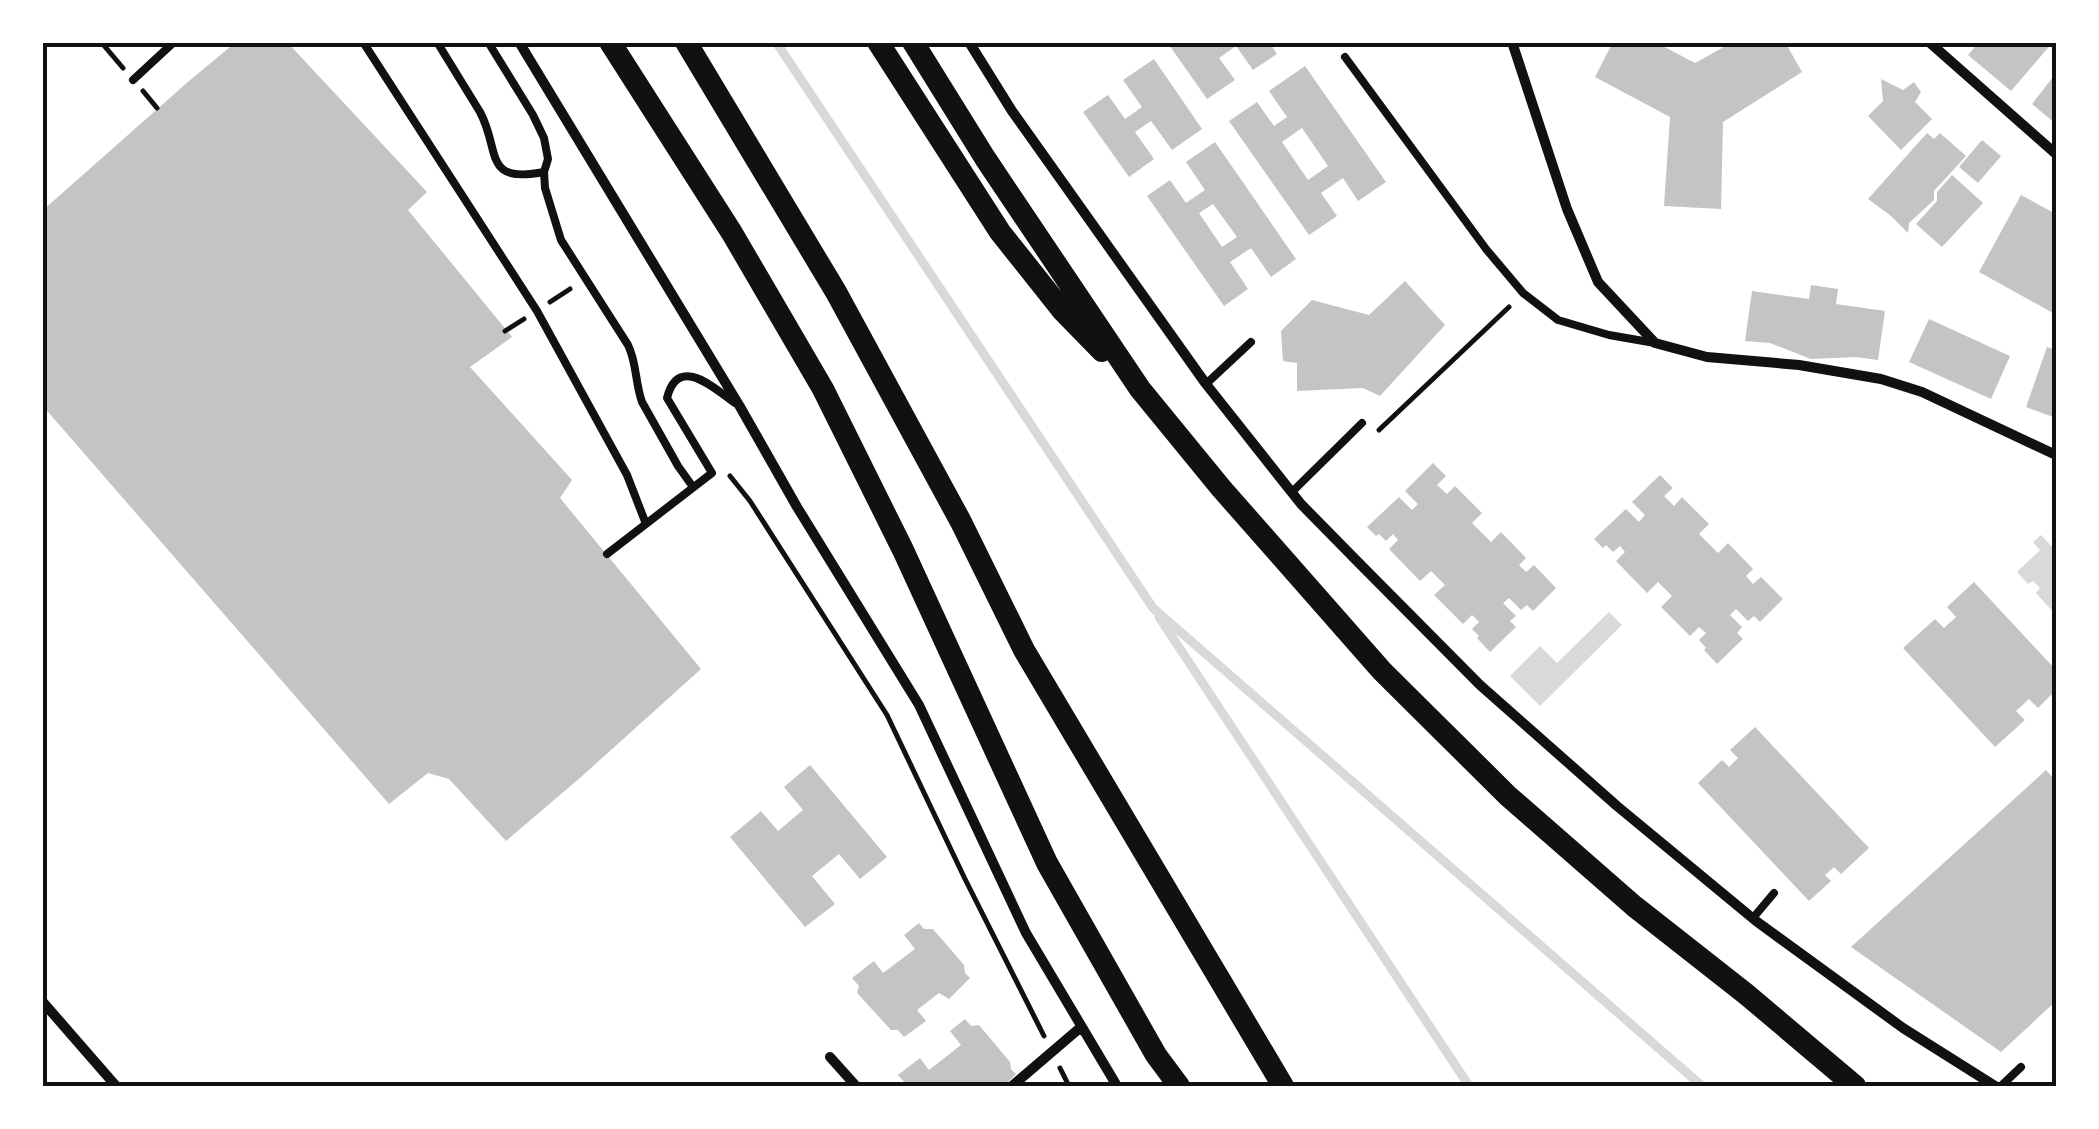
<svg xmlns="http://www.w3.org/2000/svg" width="2099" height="1129" font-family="Rubik,sans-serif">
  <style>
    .water { fill: #d9d9d9 }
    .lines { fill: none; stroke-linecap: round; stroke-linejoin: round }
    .stream { stroke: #d9d9d9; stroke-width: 9 }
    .building { fill: #c4c4c4; fill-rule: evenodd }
    .path { stroke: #111; stroke-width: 5 }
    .service { stroke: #111; stroke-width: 8 }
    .minor { stroke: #111; stroke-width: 10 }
    .primary { stroke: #111; stroke-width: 22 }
    .neatline { fill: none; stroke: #111; stroke-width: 4 }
  </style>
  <rect width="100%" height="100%" fill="#fff"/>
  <path class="water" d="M2041,535L2056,551V577L2054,580L2056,583V615L2036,593L2040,588L2033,581L2028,584L2017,572L2040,550L2033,542Z
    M1609,612L1622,625L1540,706L1510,676L1540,646L1557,663Z"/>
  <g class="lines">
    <path class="stream" d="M776,42L1153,608L1702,1086
      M1159,617L1469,1086"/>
  </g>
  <path class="building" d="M236,42H287L427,192L408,210L512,337L470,367L572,480L560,498L701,669L581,777L506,841L449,779L428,773L389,804L42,405V211L189,81Z
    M1167,42H1207L1208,45L1211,42H1269L1277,54L1253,70L1236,46L1219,58L1235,80L1207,99Z
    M1613,42H1655L1695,63L1733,42H1785L1802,72L1723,122L1721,209L1664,206L1670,117L1595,77Z
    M1979,42H2053L2011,91L1968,55Z
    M1154,59L1202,129L1172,150L1151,121L1135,132L1154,159L1129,177L1083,112L1108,95L1125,119L1142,107L1123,80Z
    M1305,66L1386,182L1358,201L1343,178L1321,193L1337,216L1309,235L1229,121L1257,102L1274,126L1287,117L1269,91ZM1302,128L1328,166L1308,180L1282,142Z
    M2056,73V124L2032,104Z
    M1881,79L1903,90L1914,82L1921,92L1915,102L1932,119L1901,150L1868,116L1883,101Z
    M1927,133L1934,139L1940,133L1966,156L1934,191V200L1909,223L1908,233L1891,216L1868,199Z
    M1982,140L2001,156L1978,183L1959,167Z
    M1215,142L1296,259L1271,277L1251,248L1230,262L1248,289L1224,306L1147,196L1170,180L1186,203L1205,190L1186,162ZM1213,204L1237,237L1222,247L1199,213Z
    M1952,175L1983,203L1942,247L1916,224L1937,201V192Z
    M2021,195L2056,214V307L2053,313L1979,272Z
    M1405,281L1445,325L1380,396L1363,388L1297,391V363L1283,361L1281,331L1312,300L1369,315Z
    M1811,285L1838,289L1836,304L1885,311L1878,360L1856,357L1811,359L1770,343L1745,341L1752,291L1809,299Z
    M1929,319L2010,356L1991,399L1909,362Z
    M2047,347L2056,350V418L2026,407Z
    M1433,463L1446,476L1437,485L1447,494L1455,486L1482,513L1472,523L1491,542L1501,532L1526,558L1519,565L1526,572L1534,565L1556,588L1533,611L1527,605L1521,610L1509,598L1503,603L1516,616L1510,621L1516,627L1490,652L1477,638L1479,636L1472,629L1479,622L1472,615L1463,624L1434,595L1445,585L1431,571L1420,581L1389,549L1398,540L1393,534L1386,541L1379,534L1376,536L1367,527L1399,497L1412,510L1418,504L1405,491Z
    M1660,475L1673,488L1664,496L1674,506L1682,497L1709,524L1699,534L1718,553L1728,543L1753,569L1746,576L1753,584L1761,577L1783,599L1760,622L1754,616L1748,621L1736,609L1730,615L1742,627L1737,633L1743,639L1717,664L1704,650L1706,648L1699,640L1706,633L1699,627L1690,636L1661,607L1672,596L1658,582L1647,593L1616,561L1625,552L1620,546L1613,552L1606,545L1603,548L1594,539L1626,509L1639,522L1645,515L1632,502Z
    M1974,582L2056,670V690L2038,708L2029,699L2016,711L2025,720L1995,747L1903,648L1935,619L1944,628L1956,617L1947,607Z
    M1755,727L1869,848L1841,874L1834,867L1825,875L1831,881L1809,901L1698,783L1722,760L1729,767L1738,758L1730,750Z
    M810,765L887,857L860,879L839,854L812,876L835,904L805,927L730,837L761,811L778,831L803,810L784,787Z
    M2046,770L2056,781V1001L2001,1052L1851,947Z
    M919,923L924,929H933L964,965L965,973L970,978L949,999L939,993L917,1010L926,1021L904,1037L898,1030H891L857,993L859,986L852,978L874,961L883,973L915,949L904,935Z
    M965,1019L971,1026L979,1025L1010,1062L1011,1069L1016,1074L1004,1086H904L905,1083L898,1075L920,1058L929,1070L961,1045L950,1031Z"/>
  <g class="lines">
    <path class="path" d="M101,42L123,68
      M143,91L157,108
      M550,302L570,289
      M505,331L524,319
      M1379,430L1509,307
      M730,476L750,501L887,715L965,879L1044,1036
      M1060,1068L1069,1086"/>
    <path class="service" d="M363,42L537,311L627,475L646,524
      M437,42L480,112C501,151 482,184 544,172
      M488,42L533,115L544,138L548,159L544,172L545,188L561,240L628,345C637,363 635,383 642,402L678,466L693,487
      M1345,57L1486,249L1523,293L1558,320L1609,335L1655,343
      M133,80L174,42
      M1206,384L1251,342
      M1292,492L1362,423
      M607,554L712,473L667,398C678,354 714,388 735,403
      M1753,918L1774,893
      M2001,1086L2021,1067"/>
    <path class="minor" d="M519,42L739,405L797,507L919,705L1026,933L1117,1086
      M969,42L1012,111L1206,384L1301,504L1356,560L1480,685L1617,806L1756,921L1903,1028L1995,1086
      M1512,42L1567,209L1598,282L1655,343L1707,357L1799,365L1881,379L1922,392L2056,455
      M1929,42L2056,154
      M42,1001L116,1086
      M830,1057L856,1086
      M1012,1086L1081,1027"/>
    <path class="primary" d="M610,42L732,233L823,389L903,550L1047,863L1156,1055L1179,1086
      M686,42L836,292L961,522L1024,650L1283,1086
      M878,42L1000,232L1062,310L1102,351
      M913,42L985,158L1140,389L1221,488L1382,671L1508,796L1634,906L1746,994L1855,1086"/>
  </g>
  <rect width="2099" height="1129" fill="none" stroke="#ffffff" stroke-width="90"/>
  <rect x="45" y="45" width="2009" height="1039" class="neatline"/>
</svg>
